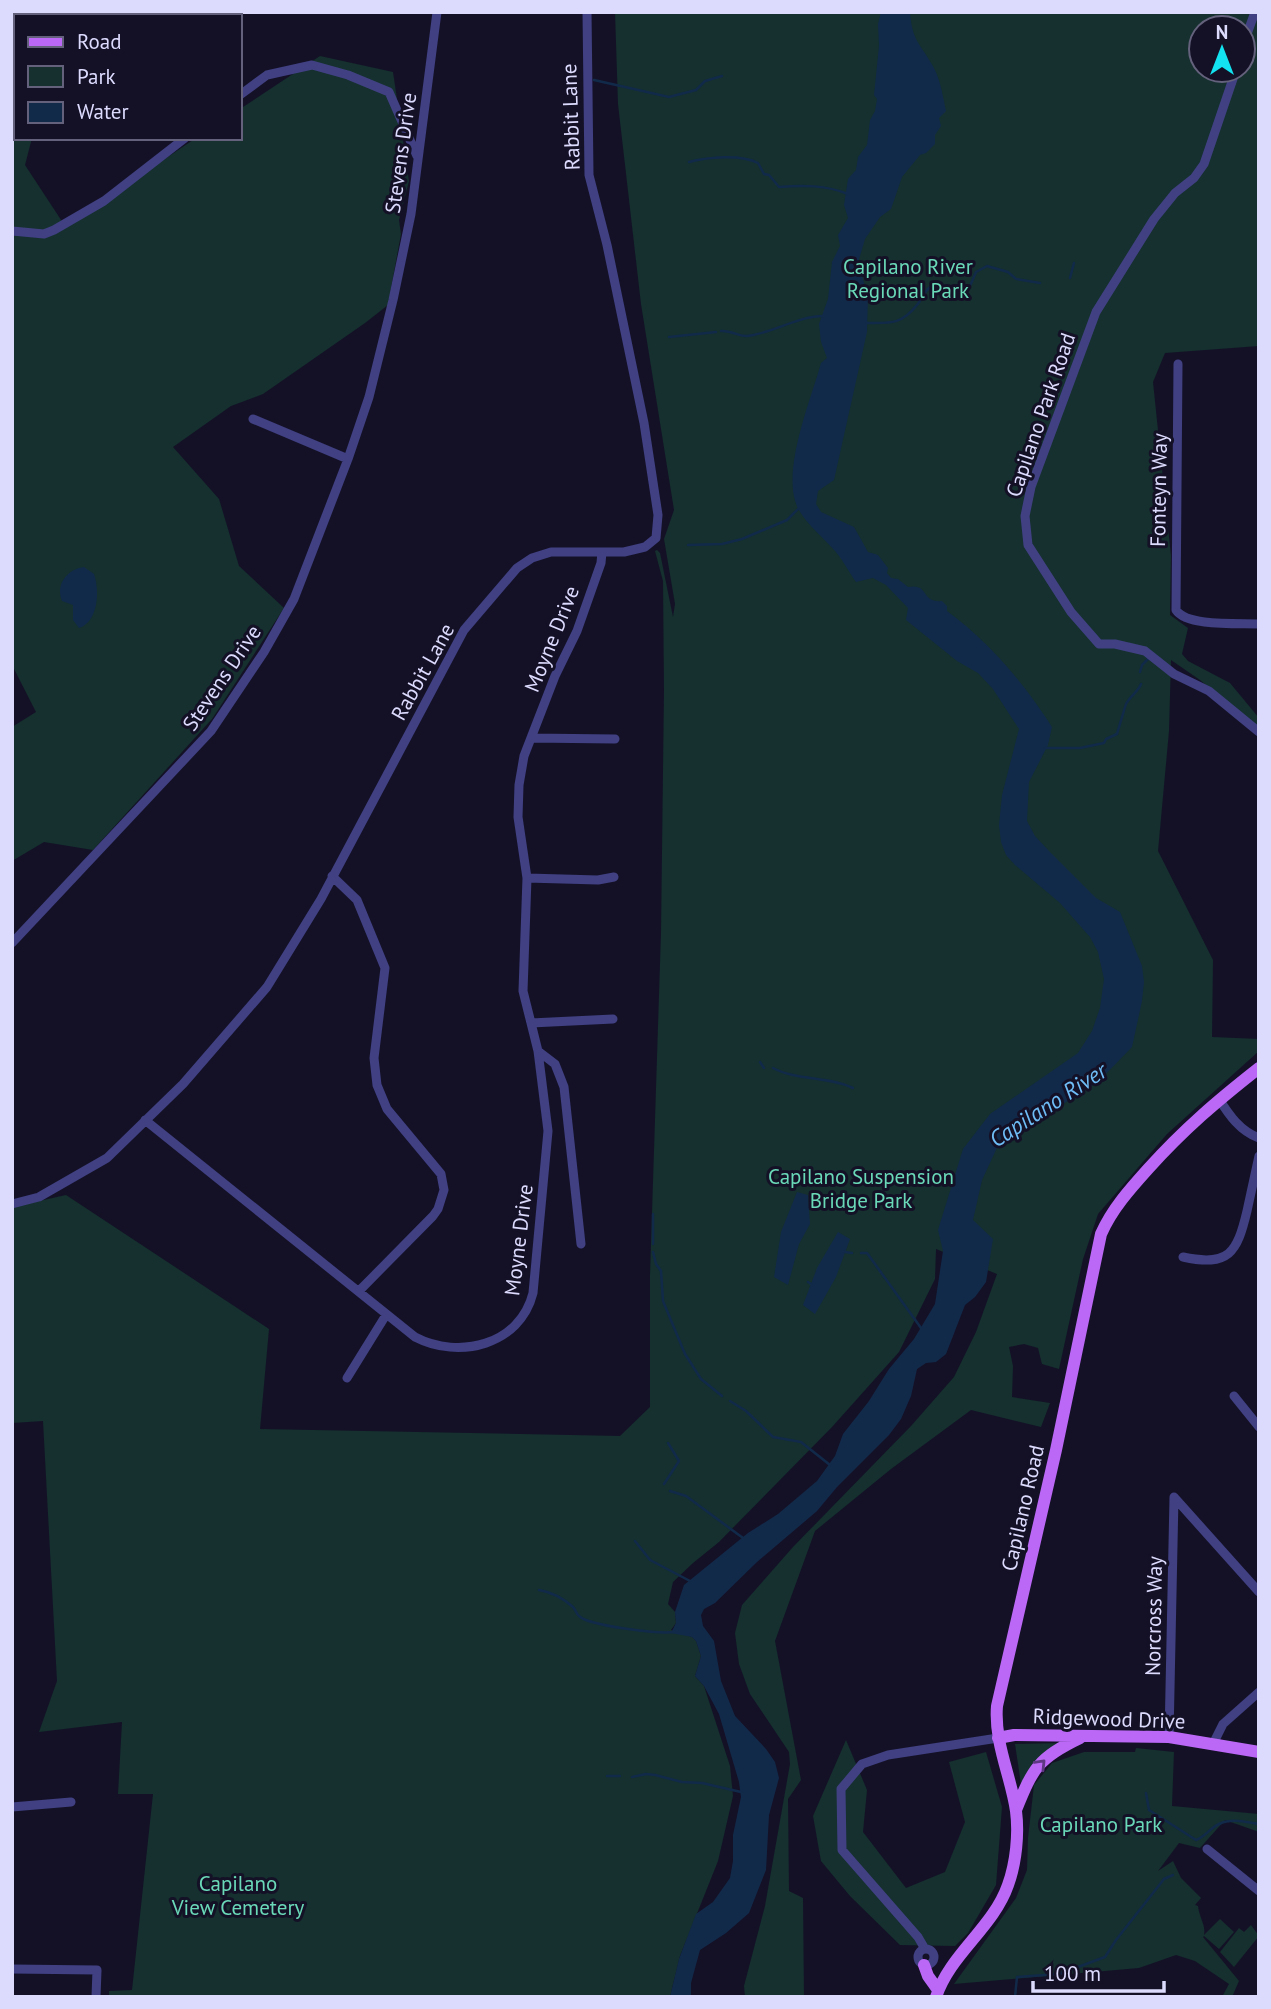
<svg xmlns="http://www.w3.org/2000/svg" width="1271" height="2009" font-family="'PT Sans',sans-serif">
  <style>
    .green { fill: #15302e; fill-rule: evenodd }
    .water { fill: #122a4a }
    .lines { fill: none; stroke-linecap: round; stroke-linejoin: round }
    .stream { stroke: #122a4a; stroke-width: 2.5 }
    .minor { stroke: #404083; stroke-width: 9 }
    .major { stroke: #ba68f5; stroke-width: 12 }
    .oneway { stroke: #5f3884 }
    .labels { text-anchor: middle; stroke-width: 6; stroke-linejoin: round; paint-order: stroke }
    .street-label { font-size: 21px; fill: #dcdafd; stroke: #141127 }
    .park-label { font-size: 21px; fill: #6ad9b8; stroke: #141127 }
    .water-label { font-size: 23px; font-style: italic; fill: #6fbdf6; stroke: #141127 }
  </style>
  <rect width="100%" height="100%" fill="#141127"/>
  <path class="green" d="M12,12H162L157,16H16V138H32L25,165L65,226L196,138H240V109L320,56L393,72L409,181L399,220L401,234L388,305L365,323L263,394L231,406L173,447L219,499L239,566L284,608L212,719L93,850L44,842L12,861V727L36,712L12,665Z
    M615,12H1259V346L1165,353L1153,382L1171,556L1170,615L1188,628L1182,654L1188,661L1230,683L1259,718V731L1200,680L1171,660L1169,731L1158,851L1213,960L1212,1037L1259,1039V1051L1167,1134L1098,1214L1083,1259L1059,1369L1042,1364L1038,1348L1024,1344L1009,1347L1013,1366L1012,1397L1050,1403L1041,1427L971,1410L891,1469L815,1531L775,1641L801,1780L788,1799L789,1891L803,1898L804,1997H745L744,1986L765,1906L790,1764L789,1752L750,1694L739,1664L735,1633L742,1605L793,1547L911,1426L954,1377L976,1332L997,1274L936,1249L935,1279L899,1352L832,1427L719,1542L693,1563L673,1582L668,1604L675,1612L676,1623L671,1630L692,1637L696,1641L701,1656L695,1676L704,1686L730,1766L733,1796L718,1861L680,1956L670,1997H109V1991L132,1990L153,1794H118L122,1722L39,1732L57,1681L43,1421L12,1423V1207L66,1195L269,1329L260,1429L620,1436L650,1407V1275L661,933L664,690L663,581L655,551L657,550L660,553L673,617L675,604L664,539L674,510L641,304L618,104ZM1201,28H1243V70H1201Z
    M846,1740L867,1790L863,1832L906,1888L945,1872L965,1822L949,1762L986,1752L1002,1807L996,1885L968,1933L955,1946L900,1945L850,1896L821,1861L813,1816Z
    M1064,1743L1021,1784L1015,1744Z
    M1136,1748L1174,1752L1172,1806L1259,1814V1832L1225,1820L1200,1848L1179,1843L1158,1871L1173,1861L1181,1878L1201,1898L1195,1905L1198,1906C1199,1917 1206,1925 1204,1935L1220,1919L1234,1932L1219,1949L1204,1936L1203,1937L1239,1981L1232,1997H1222L1229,1984L1195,1961L1176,1955L1139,1968L954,1984L1016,1898L1027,1870L1028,1838L1034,1785L1052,1763L1084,1752H1135Z
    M1251,1925L1259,1936L1234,1967L1220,1952L1239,1928L1244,1932Z"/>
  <path class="water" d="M881,12H910C912,42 921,44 934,68C941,82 943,97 946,111L939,118L941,126L935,135V144L926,153L920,155L902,177L891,209L880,217L865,239L858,263L868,296L867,332L834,480L818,491L816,504L821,512L854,527L868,552L878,555L888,568L887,573L891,578L898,579L908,587C930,583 920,603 942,601L947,606V611C989,642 1024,683 1052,727L1048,745L1029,782L1027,821L1035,836L1049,851L1096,898L1120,912L1142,966L1144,982L1142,1001L1132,1047L1099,1081L1035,1122L1002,1137L982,1180L973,1220L993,1239L986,1282L975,1297L965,1305L946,1354L936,1362L926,1363L917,1369L911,1396L901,1419L889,1435L837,1487L817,1511L757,1562L715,1603L704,1609L701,1615L703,1626L714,1641L721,1681L735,1716L766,1749L775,1762L779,1778L769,1815L766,1870L749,1913L726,1933L700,1950L691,1983V1997H670L679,1959L696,1914L713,1902L730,1878L733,1861V1835L741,1797L739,1782L719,1714L704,1686L695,1676L701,1656L696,1641L692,1637L671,1633L676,1623L675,1612L684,1585L748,1533L778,1514L817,1481L835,1456L843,1434L869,1401L889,1369L914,1339L935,1304L943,1251L938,1230L963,1149L990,1114L1078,1053L1092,1031L1100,1008L1104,979L1098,952L1090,937L1060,903L1015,865L1006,855L1001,842L999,825L1002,795L1019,729L993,689L978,673L957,661L906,620L908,608L886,585L873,578L856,582C849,572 843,560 835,551C823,537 808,526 799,510C779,475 811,400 821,363L827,358L821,342L819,324L828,299L832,262L840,246L838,235L848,218L844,205L848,179L856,170L858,157L867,145L870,120L875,111L877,99L874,95L879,46L878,24Z
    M84,567L94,574C100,591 98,622 79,628L73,620V605L62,601C55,584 68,569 84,567Z
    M797,1192L808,1195L810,1224L799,1244L788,1285L774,1277L781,1232Z
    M838,1232L850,1239L836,1277L815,1314L803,1305L817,1268Z"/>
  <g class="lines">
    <path class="stream" d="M594,80L669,97L696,90L705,81L722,76
      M689,162C708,157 741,154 758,163L764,174L769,175L779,187C803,185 826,185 848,194
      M1070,278L1074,263
      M867,323C890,323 901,325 917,305C922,299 923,293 930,287H943L953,291L970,286L976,272L987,266L1008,272L1016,279L1040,283
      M721,331C732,330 738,337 747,336C774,333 797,316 824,316
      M669,337L716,332
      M688,545L722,544L742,539L787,520L800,507
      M1140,672L1142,665L1148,659
      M1045,748H1080L1104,743L1106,739L1117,734C1120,723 1123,714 1126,704C1130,696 1138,692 1141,684
      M760,1062L764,1068
      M773,1068C797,1081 828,1076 853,1088
      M653,1214V1244
      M653,1252L656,1264L661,1271L663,1301L685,1354L701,1379L722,1396
      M845,1252L852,1253
      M861,1253H867L921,1328
      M808,1282L811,1284
      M730,1401L746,1411L773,1437L801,1442L830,1465
      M664,1484L679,1461L668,1443
      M670,1491L686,1496L743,1538
      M635,1541L650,1560L690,1581
      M539,1590C551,1592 564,1599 573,1607C576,1610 576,1614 579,1616C589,1626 659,1634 674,1632
      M607,1776H620
      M632,1777L646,1774L655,1775L682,1782L702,1783L741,1792
      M1146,1793L1149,1810L1196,1840C1205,1837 1210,1828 1219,1824C1232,1818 1245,1822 1259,1824
      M1015,1997L1017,1977L1059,1974L1105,1957L1116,1940L1164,1879L1173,1875"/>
    <path class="minor" d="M1243,45L1255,12
      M1236,70L1204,164L1194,178L1175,193L1154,219L1096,312L1031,487L1025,516L1028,545L1071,612L1099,644H1115L1145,651L1174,674L1209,691L1259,732
      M240,95L267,75L312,65L348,75L389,92L417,156
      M12,231L44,234L54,230L104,201L185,138
      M1178,364L1176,610C1187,627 1239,623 1259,624
      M253,419L348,459
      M531,738L615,739
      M332,876L357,900L385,968L374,1058L377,1085L387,1109L441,1174L444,1190L438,1209L433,1216L359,1291
      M527,878L598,880L614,877
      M12,943L211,731L264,652L294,599L348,459L369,397L393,300L411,214L437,12
      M531,1023L613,1019
      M538,1051L555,1064L564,1087L581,1244
      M1219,1099C1229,1115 1240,1131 1259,1138
      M145,1120L415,1337C459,1360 520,1345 533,1293L548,1131L538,1051L523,991L527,878L518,817L519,785L524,756L555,676L577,631L601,563L602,552
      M12,1204L39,1197L107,1158L183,1084L267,987L321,899L464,630L517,568L532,558L551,552H624L645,547L656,538L658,515L644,423L607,245L589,175L587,12
      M1183,1257C1229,1267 1237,1253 1247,1211C1251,1193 1255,1174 1259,1156
      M347,1378L386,1315
      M1234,1396L1259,1427
      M1174,1497L1259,1592
      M1169,1737L1174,1497
      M1213,1744L1223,1724L1259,1692
      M12,1807L71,1802
      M1207,1849L1259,1891
      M918 1957a8 8 0 1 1 16 0a8 8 0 1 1-16 0Z
      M925,1949L918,1937L842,1850L841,1789L862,1764L888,1755L998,1738
      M12,1969L97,1970L96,1997"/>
    <path class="major" d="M998,1738L1014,1735L1169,1737L1259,1752
      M1016,1810C1033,1768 1038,1758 1080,1738
      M924,1965L928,1976L938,1990
      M936,1997C950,1954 993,1928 1008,1885C1016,1863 1019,1834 1016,1811C1011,1776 994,1743 997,1706L1056,1450L1101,1234C1112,1209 1130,1189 1148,1169C1184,1129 1217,1101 1259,1068"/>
  </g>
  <defs><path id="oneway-chevron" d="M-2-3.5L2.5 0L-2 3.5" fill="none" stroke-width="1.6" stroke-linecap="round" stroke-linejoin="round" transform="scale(1.75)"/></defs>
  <use class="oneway" href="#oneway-chevron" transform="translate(1041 1764) rotate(-46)"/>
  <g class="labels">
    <g class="street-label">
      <text transform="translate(571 117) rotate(-92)" y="7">Rabbit Lane</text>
      <text transform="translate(401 153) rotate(-82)" y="7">Stevens Drive</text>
      <text transform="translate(1041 415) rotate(-71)" y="7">Capilano Park Road</text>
      <text transform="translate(1159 490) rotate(-89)" y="7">Fonteyn Way</text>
      <text transform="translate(552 639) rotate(-68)" y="7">Moyne Drive</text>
      <text transform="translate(423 672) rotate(-61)" y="7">Rabbit Lane</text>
      <text transform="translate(222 678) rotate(-56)" y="7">Stevens Drive</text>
      <text transform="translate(519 1240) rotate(-83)" y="7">Moyne Drive</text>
      <text transform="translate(1023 1508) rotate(-77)" y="7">Capilano Road</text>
      <text transform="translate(1154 1616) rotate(-89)" y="7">Norcross Way</text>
      <text transform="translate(1109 1719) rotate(2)" y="7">Ridgewood Drive</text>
    </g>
    <g class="park-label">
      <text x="908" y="274">Capilano River<tspan x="908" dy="24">Regional Park</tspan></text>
      <text x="861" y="1184">Capilano Suspension<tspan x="861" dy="24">Bridge Park</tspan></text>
      <text x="1101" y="1832">Capilano Park</text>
      <text x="238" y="1891">Capilano<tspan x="238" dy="24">View Cemetery</tspan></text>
    </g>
    <g class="water-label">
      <text transform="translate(1048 1105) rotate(-33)" y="8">Capilano River</text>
    </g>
  </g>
  <rect width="1271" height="2009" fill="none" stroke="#dcdafd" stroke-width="28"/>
  <rect x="14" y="14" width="228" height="126" fill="#141127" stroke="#64617d" stroke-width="2"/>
  <rect x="28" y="37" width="35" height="10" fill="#ba68f5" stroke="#64617d" stroke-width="2"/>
  <text x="77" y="49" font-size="21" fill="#dcdafd">Road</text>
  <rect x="28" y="66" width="35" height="21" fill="#15302e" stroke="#64617d" stroke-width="2"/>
  <text x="77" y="84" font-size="21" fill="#dcdafd">Park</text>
  <rect x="28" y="102" width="35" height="21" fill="#122a4a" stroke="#64617d" stroke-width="2"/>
  <text x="77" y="119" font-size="21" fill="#dcdafd">Water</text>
  <g transform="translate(1222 49)"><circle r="33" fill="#141127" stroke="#64617d" stroke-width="2"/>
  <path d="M0-5L12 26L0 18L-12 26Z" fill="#13e3f0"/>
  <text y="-10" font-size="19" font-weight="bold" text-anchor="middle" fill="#dcdafd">N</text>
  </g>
  <path d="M1033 1981v10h131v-10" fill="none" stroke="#dcdafd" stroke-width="3.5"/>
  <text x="1044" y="1981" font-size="21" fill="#dcdafd" stroke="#141127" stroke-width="5" paint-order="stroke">100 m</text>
</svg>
